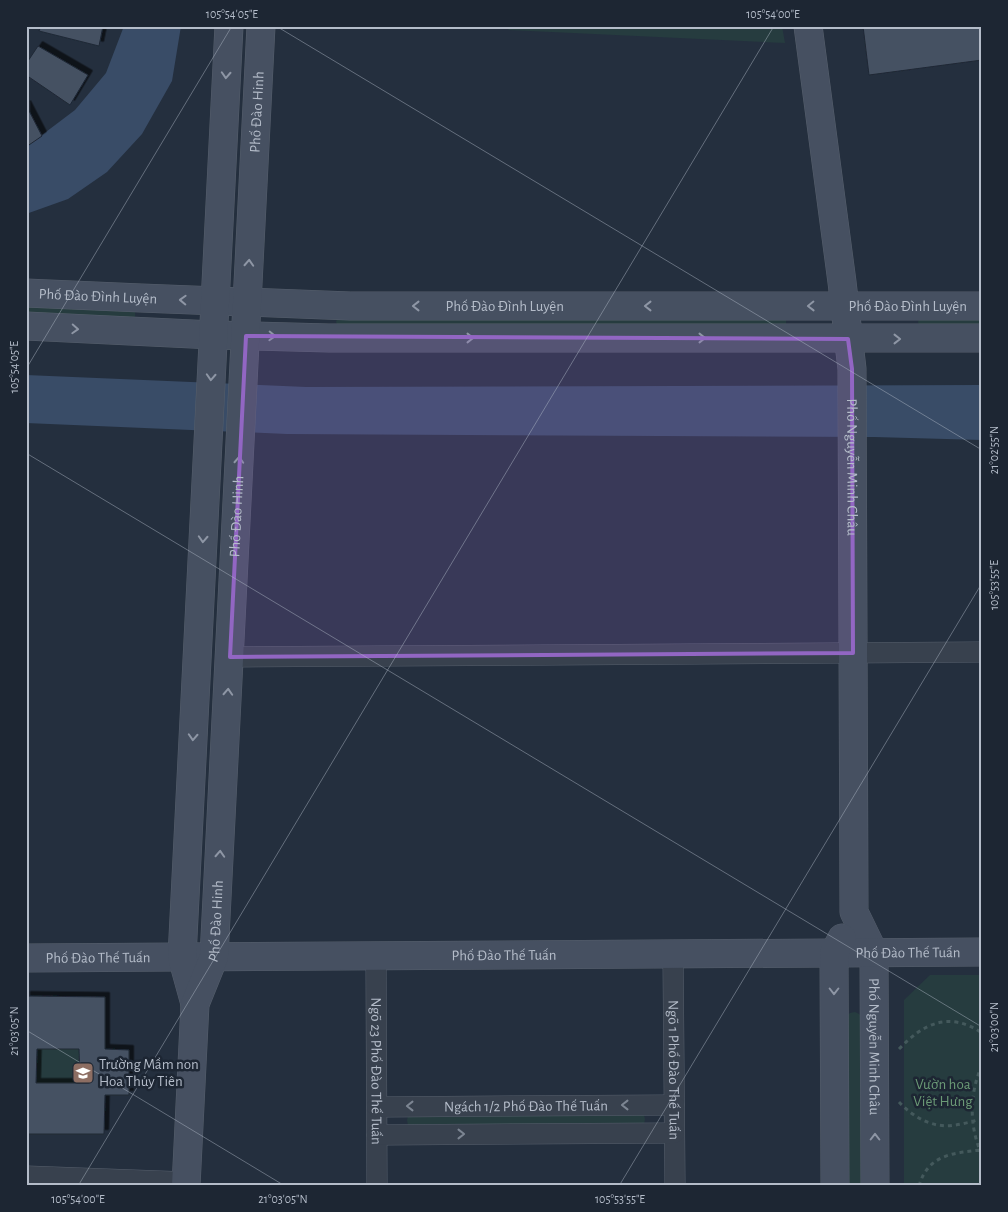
<svg xmlns="http://www.w3.org/2000/svg" width="1008" height="1212" font-family="'Alegreya Sans',sans-serif">
  <style>
    .green { fill: #263c3f }
    .water { fill: #394c67 }
    .building { fill: #455162; stroke: #1f2835; fill-rule: evenodd; filter: url(#shadow) }
    .lines { fill: none; stroke-linecap: round; stroke-linejoin: round }
    .street-casing { stroke: #565f6c; stroke-width: 21 }
    .secondary-casing { stroke: #565f6c; stroke-width: 29 }
    .path { stroke: #44595c; stroke-width: 3; stroke-dasharray: 4 4; stroke-linecap: butt }
    .street { stroke: #38414e; stroke-width: 20 }
    .secondary { stroke: #465061; stroke-width: 28 }
    .oneway { stroke: #8e96a5 }
    .oneway2 { stroke: #7c8592 }
    .marked { fill: #9266c3; fill-opacity: 0.2; stroke: #9266c3; stroke-width: 4; stroke-linejoin: round }
    .ticks { fill: none; stroke: #b4bcc9; stroke-width: 1; stroke-opacity: 0.45 }
    .labels { text-anchor: middle; stroke-width: 5; stroke-linejoin: round; paint-order: stroke }
    .street-label { font-size: 15px; fill: #b4bcc9; stroke: #1d2633 }
    .poi-label { font-size: 15px; fill: #b4bcc9; stroke: #1d2633; text-anchor: start }
    .park-label { font-size: 15px; fill: #6b9a76; stroke: #1d2633 }
    .neatline { fill: none; stroke: #b4bcc9; stroke-width: 2 }
    .ticks-label { font-size: 12px; text-anchor: middle; fill: #b4bcc9 }
  </style>
  <defs>
    <filter id="shadow"><feDropShadow dx="4.5" dy="-4.5" stdDeviation="0" flood-color="#0009"/></filter>
  </defs>
  <rect width="100%" height="100%" fill="#242f3e"/>
  <path class="green" d="M505,26H782L785,43L509,30Z
    M26,302L133,309C136,313 136,316 133,320L26,316Z
    M982,315V329L919,325L918,322L919,319Z
    M337,319H786V325L338,326L336,322Z
    M930,975H982V1186H904V1000Z
    M855,1012L859,1014L863,1017L866,1186H844L846,1016L850,1013Z
    M37,1049H79L80,1083H36Z
    M644,1115L645,1119L644,1124L408,1125L407,1120L408,1116Z"/>
  <path class="water" d="M124,26H181L172,81L142,134L107,172L68,199L26,214V147L75,110L106,73Z
    M26,375L306,387L982,385V440L874,437L287,434L26,423Z"/>
  <path class="building" d="M41,26H103L99,46L39,31Z
    M863,26H982V60L869,75Z
    M38,46L88,75L70,105L26,75V64Z
    M26,105L42,136L26,147Z
    M26,996L105,997V1049L129,1050V1095H105L104,1134H26ZM37,1049H79L80,1083H36Z"/>
  <g class="lines">
    <g class="street-casing">
      <g id="street">
        <path d="M230,657L982,652"/>
        <path id="s1" d="M673,954L675,1186"/>
        <path id="s2" d="M376,956L377,1186"/>
        <path id="s3" d="M377,1107L674,1105"/>
        <path d="M377,1135L674,1133"/>
        <path d="M26,1176L186,1182"/>
      </g>
    </g>
    <g class="secondary-casing">
      <g id="secondary">
        <path id="s4" d="M808,26L842,282L852,369L854,908V912L874,953L875,1186"/>
        <path id="s5" d="M26,293L141,298L350,306H982"/>
        <path d="M26,326L213,335L329,338H982"/>
        <path id="s6" d="M26,958L982,952"/>
        <path d="M195,1004L182,957L229,26"/>
        <path id="s7" d="M186,1186L195,1004L214,957L261,26"/>
        <path d="M835,1186L834,953L842,938"/>
      </g>
    </g>
    <path class="path" d="M899,1049C924,1023 949,1011 982,1033
      M982,1065C969,1094 969,1127 982,1155
      M899,1102C913,1117 933,1129 955,1125C964,1124 973,1121 982,1119
      M919,1186C928,1154 954,1153 981,1150"/>
    <use href="#street" class="street"/>
    <use href="#secondary" class="secondary"/>
  </g>
  <defs><path id="oneway-chevron" d="M-2-3.5L2.5 0L-2 3.5" fill="none" stroke-width="1.6" stroke-linecap="round" stroke-linejoin="round" transform="scale(1.25)"/></defs>
  <g class="oneway">
    <use href="#oneway-chevron" transform="translate(226 75) rotate(93)"/>
    <use href="#oneway-chevron" transform="translate(249 263) rotate(-87)"/>
    <use href="#oneway-chevron" transform="translate(183 300) rotate(-178)"/>
    <use href="#oneway-chevron" transform="translate(416 306) rotate(-180)"/>
    <use href="#oneway-chevron" transform="translate(648 306) rotate(-180)"/>
    <use href="#oneway-chevron" transform="translate(811 306) rotate(179)"/>
    <use href="#oneway-chevron" transform="translate(75 329) rotate(3)"/>
    <use href="#oneway-chevron" transform="translate(272 336) rotate(2)"/>
    <use href="#oneway-chevron" transform="translate(470 338)"/>
    <use href="#oneway-chevron" transform="translate(702 338)"/>
    <use href="#oneway-chevron" transform="translate(897 339)"/>
    <use href="#oneway-chevron" transform="translate(211 377) rotate(93)"/>
    <use href="#oneway-chevron" transform="translate(239 460) rotate(-87)"/>
    <use href="#oneway-chevron" transform="translate(203 539) rotate(93)"/>
    <use href="#oneway-chevron" transform="translate(228 692) rotate(-87)"/>
    <use href="#oneway-chevron" transform="translate(193 737) rotate(93)"/>
    <use href="#oneway-chevron" transform="translate(220 854) rotate(-87)"/>
    <use href="#oneway-chevron" transform="translate(834 991) rotate(90)"/>
    <use href="#oneway-chevron" transform="translate(875 1137) rotate(-90)"/>
  </g>
  <g class="oneway2">
    <use href="#oneway-chevron" transform="translate(625 1105) rotate(180)"/>
    <use href="#oneway-chevron" transform="translate(410 1106) rotate(180)"/>
    <use href="#oneway-chevron" transform="translate(461 1134)"/>
  </g>
  <path class="marked" d="M246,336L848,339L852,369L853,653L230,657Z"/>
  <path class="ticks" d="M276,26L982,450M26,369L232,26M26,453L982,1027M26,1030L285,1186M78,1186L774,26M619,1186L982,583"/>
  <defs>
    <g id="school-square" transform="scale(1.125)"><rect x="-9" y="-9" width="18" height="18" rx="4" fill="#8d6e63" stroke="#1d2633"/><path d="M0-5L7-2L0 1L-7-2ZM-4 1L0 2.5L4 1V4Q0 6-4 4Z" fill="#fff"/></g>
  </defs>
  <g fill-rule="evenodd">
    <use href="#school-square" x="83" y="1073"/>
  </g>
  <g class="labels">
    <g class="street-label">
      <text dy="5" stroke="none"><textPath href="#s7" startOffset="1079">Phố Đào Hinh</textPath></text>
      <text dy="5" stroke="none"><textPath href="#s5" startOffset="72">Phố Đào Đình Luyện</textPath></text>
      <text dy="5" stroke="none"><textPath href="#s5" startOffset="479">Phố Đào Đình Luyện</textPath></text>
      <text dy="5" stroke="none"><textPath href="#s5" startOffset="882">Phố Đào Đình Luyện</textPath></text>
      <text dy="5" stroke="none"><textPath href="#s4" startOffset="444">Phố Nguyễn Minh Châu</textPath></text>
      <text dy="5" stroke="none"><textPath href="#s7" startOffset="674">Phố Đào Hinh</textPath></text>
      <text dy="5" stroke="none"><textPath href="#s7" startOffset="269">Phố Đào Hinh</textPath></text>
      <text dy="5" stroke="none"><textPath href="#s6" startOffset="882">Phố Đào Thế Tuấn</textPath></text>
      <text dy="5" stroke="none"><textPath href="#s6" startOffset="478">Phố Đào Thế Tuấn</textPath></text>
      <text dy="5" stroke="none"><textPath href="#s6" startOffset="72">Phố Đào Thế Tuấn</textPath></text>
      <text dy="5" stroke="none"><textPath href="#s4" startOffset="1028">Phố Nguyễn Minh Châu</textPath></text>
      <text dy="5" stroke="none"><textPath href="#s1" startOffset="116">Ngõ 1 Phố Đào Thế Tuấn</textPath></text>
      <text dy="5" stroke="none"><textPath href="#s2" startOffset="115">Ngõ 23 Phố Đào Thế Tuấn</textPath></text>
      <text dy="5" stroke="none"><textPath href="#s3" startOffset="149">Ngách 1/2 Phố Đào Thế Tuấn</textPath></text>
    </g>
    <g class="poi-label">
      <text x="99" y="1069">Trường Mầm non<tspan x="99" dy="17">Hoa Thủy Tiên</tspan></text>
    </g>
    <g class="park-label">
      <text x="943" y="1089">Vườn hoa<tspan x="943" dy="17">Việt Hưng</tspan></text>
    </g>
  </g>
  <rect width="1008" height="1212" fill="none" stroke="#1d2633" stroke-width="55"/>
  <rect x="28" y="28" width="952" height="1156" class="neatline"/>
  <g class="ticks-label">
    <text x="232" y="18">105°54'05"E</text>
    <text x="773" y="18">105°54'00"E</text>
    <text transform="translate(14 367) rotate(-90)" y="4">105°54'05"E</text>
    <text transform="translate(994 450) rotate(-90)" y="4">21°02'55"N</text>
    <text transform="translate(994 585) rotate(-90)" y="4">105°53'55"E</text>
    <text transform="translate(994 1027) rotate(-90)" y="4">21°03'00"N</text>
    <text transform="translate(14 1031) rotate(-90)" y="4">21°03'05"N</text>
    <text x="78" y="1203">105°54'00"E</text>
    <text x="283" y="1203">21°03'05"N</text>
    <text x="620" y="1203">105°53'55"E</text>
  </g>
</svg>
